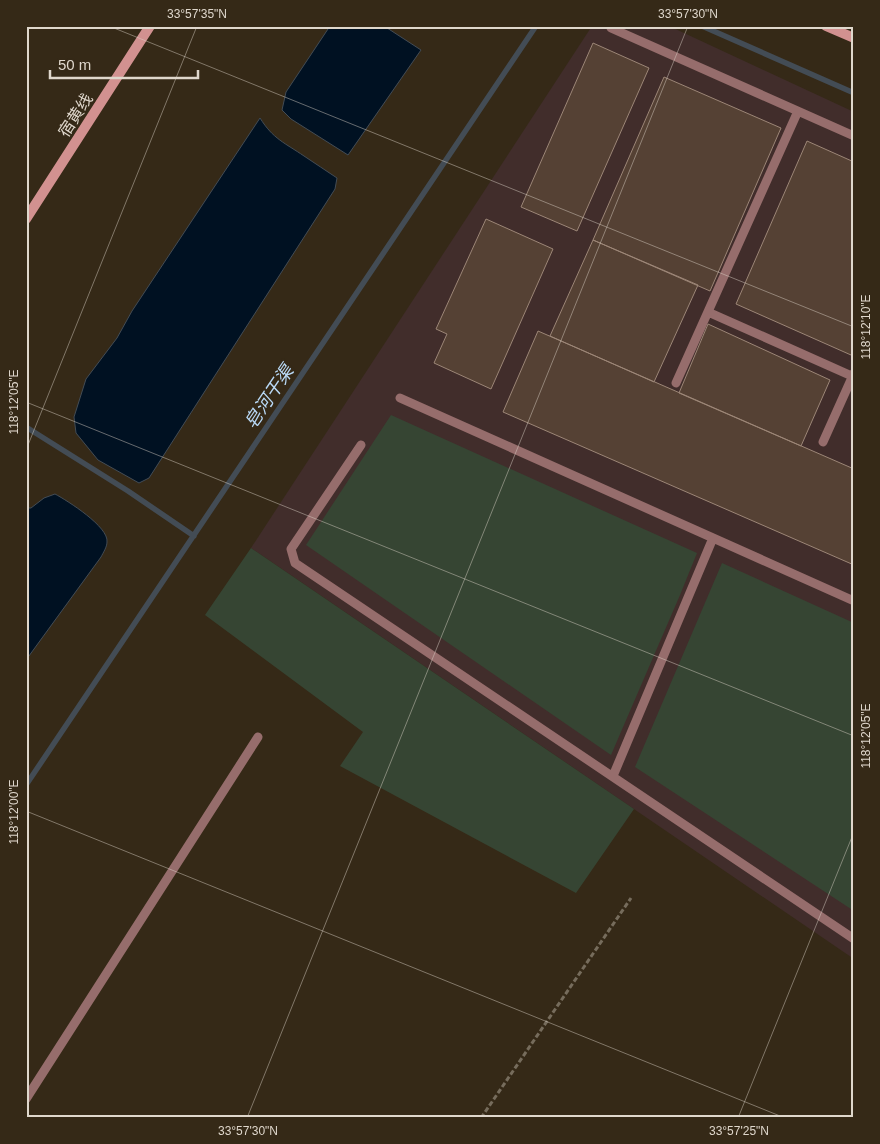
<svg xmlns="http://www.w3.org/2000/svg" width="880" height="1144" font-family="Arial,'Noto Sans SC',sans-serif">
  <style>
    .industrial { fill: #412d2b }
    .green { fill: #364533 }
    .water { fill: #012; stroke: #434c55 }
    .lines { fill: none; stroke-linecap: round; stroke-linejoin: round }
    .stream { stroke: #434c55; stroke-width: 5.5 }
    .building { fill: #554134; stroke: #9c8677 }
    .path { stroke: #766c5c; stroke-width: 3; stroke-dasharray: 5 2.5; stroke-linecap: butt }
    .service { stroke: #966d6c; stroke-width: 9 }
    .secondary { stroke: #d29190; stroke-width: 10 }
    .ticks { fill: none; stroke: #dfd7cc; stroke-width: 1; stroke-opacity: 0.45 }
    .labels { text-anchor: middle; stroke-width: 4.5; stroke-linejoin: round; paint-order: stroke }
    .street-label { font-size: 16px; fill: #dfd7cc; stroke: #352917 }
    .water-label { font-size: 18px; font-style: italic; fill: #b9d9f6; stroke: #352917 }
    .neatline { fill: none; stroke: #dfd7cc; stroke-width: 2 }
    .ticks-label { font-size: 12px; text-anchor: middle; fill: #dfd7cc }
  </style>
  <rect width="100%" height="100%" fill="#352917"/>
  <path class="industrial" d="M592,26H669L854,112V959L251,548Z"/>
  <path class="green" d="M391,415L697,553L680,595L611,755L306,545Z
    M251,548L634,809L576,893L340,766L363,732L205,615Z
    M722,563L854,623V911L635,767Z"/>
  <path class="water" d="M330,26H384L421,50L348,155L291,119L282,110L286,92Z
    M260,118C273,139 285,143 304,156C315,163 326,171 337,178L335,189L149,478L139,483L98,460L76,433L74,417L86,379L117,338L132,311Z
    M55,494C68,501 109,527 107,542C107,547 103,553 101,557L26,660V508H31L44,498Z"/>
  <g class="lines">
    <path class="stream" d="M702,26L854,93
      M26,427L128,491L194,536
      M26,785L536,26"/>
  </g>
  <path class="building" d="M593,43L649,68L577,231L521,207Z
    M664,77L781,128L710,291L593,240Z
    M807,141L854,162V348L851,355L736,304Z
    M486,219L553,249L491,389L434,363L447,334L436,329Z
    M593,240L698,285L654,382L550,336Z
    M708,324L830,380L801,446L679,393Z
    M538,331L854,469V565L503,412Z"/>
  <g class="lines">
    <path class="path" d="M481,1118L631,898"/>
    <path class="service" d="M611,28L854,136
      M708,312L854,377
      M676,383L798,111
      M400,398L854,601
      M823,442L854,373
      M361,445L291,549L295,563L854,939
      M613,776L713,538
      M26,1099L258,737"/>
    <path class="secondary" d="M826,26L854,38
      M26,219L150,26"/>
  </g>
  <path class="ticks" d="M109,26L854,327M26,402L854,736M26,450L197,26M26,811L785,1118M247,1118L688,26M738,1118L854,832"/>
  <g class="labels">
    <g class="street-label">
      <text transform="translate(75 115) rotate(-57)" y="6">宿黄线</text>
    </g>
    <g class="water-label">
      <text transform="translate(269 397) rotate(-56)" y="6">皂河干渠</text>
    </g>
  </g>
  <rect width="880" height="1144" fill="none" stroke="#352917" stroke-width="55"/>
  <path d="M50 70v8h148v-8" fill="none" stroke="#dfd7cc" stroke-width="2.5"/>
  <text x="58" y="70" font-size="15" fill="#dfd7cc" stroke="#352917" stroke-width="4" paint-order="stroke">50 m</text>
  <rect x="28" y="28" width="824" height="1088" class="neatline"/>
  <g class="ticks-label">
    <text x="197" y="18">33°57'35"N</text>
    <text x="688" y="18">33°57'30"N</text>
    <text transform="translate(866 327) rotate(-90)" y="4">118°12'10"E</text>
    <text transform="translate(14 402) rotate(-90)" y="4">118°12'05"E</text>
    <text transform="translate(866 736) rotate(-90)" y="4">118°12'05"E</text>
    <text transform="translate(14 812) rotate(-90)" y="4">118°12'00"E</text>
    <text x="248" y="1135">33°57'30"N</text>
    <text x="739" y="1135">33°57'25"N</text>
  </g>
</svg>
